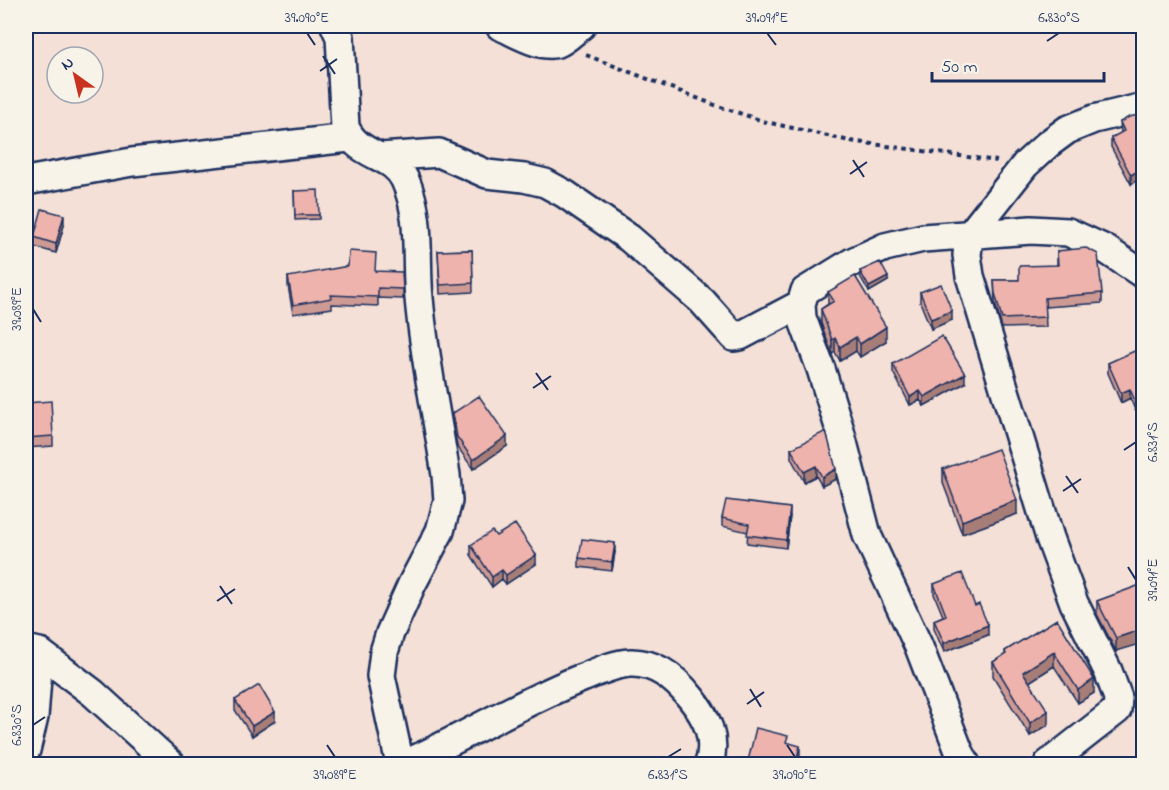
<svg xmlns="http://www.w3.org/2000/svg" width="1169" height="790" font-family="'Indie Flower',sans-serif">
  <style>
    .lines { fill: none; stroke-linecap: round; stroke-linejoin: round }
    .street-casing { stroke: #1b2f5e; stroke-width: 32 }
    .path { stroke: #1b2f5e; stroke-width: 4; stroke-dasharray: 4.5 4.5; stroke-linecap: butt }
    .street { stroke: #f7f3e8; stroke-width: 27 }
    .wall { fill: #cd9a94; stroke: #1b2f5e; stroke-width: 1.5 }
    .shaded-wall { fill: #a77d78; stroke: #1b2f5e; stroke-width: 1.5 }
    .building { fill: #eeb3ac; stroke: #1b2f5e; stroke-width: 1.5 }
    .ticks { fill: none; stroke: #1b2f5e; stroke-width: 2 }
    .neatline { fill: none; stroke: #1b2f5e; stroke-width: 2 }
    .ticks-label { font-size: 15px; text-anchor: middle; fill: #1b2f5e }
  </style>
  <rect width="100%" height="100%" fill="#f4e0d6"/>
  <filter id="ink" filterUnits="userSpaceOnUse"><feTurbulence type="fractalNoise" baseFrequency=".0167" numOctaves="2"/><feDisplacementMap in="SourceGraphic" scale="12" xChannelSelector="R" yChannelSelector="G"/><feConvolveMatrix kernelMatrix="1 2 1 2 8 2 1 2 1" color-interpolation-filters="sRGB"/></filter>
  <g filter="url(#ink)">
    <g class="lines">
      <g class="street-casing">
        <path id="street" d="M335,26L340,37L345,127C358,158 393,153 405,180C422,217 415,259 419,298C424,357 437,416 446,475L448,501L440,531L412,584L390,633L384,652L381,676L400,764
          M500,26C515,32 541,49 558,43C566,40 574,31 581,26
          M380,157L439,153L487,174L524,178L545,183L565,194L629,238L702,301L734,337L740,336L801,304
          M26,181L132,162L349,138
          M26,649L39,652L93,693L171,764
          M26,750L34,717L39,652
          M405,764C465,737 521,702 582,678C597,672 613,664 630,663C655,662 676,679 691,698C707,718 717,738 709,764
          M966,764L959,751L919,647L867,535L839,427L821,369L802,318L801,304L805,291L852,262L885,247L923,238L1031,230L1068,232L1105,249L1144,275
          M1048,764L1117,710L1118,698L1108,671L1074,603L1050,538L970,276L967,255L969,236L1025,165L1048,144L1067,130L1094,119L1144,107"/>
      </g>
      <path class="path" d="M586,55L715,105L766,122L850,141L997,161"/>
      <use href="#street" class="street"/>
    </g>
    <path class="wall" d="M1143,114L1131,184L1111,147V138L1121,133L1120,122Z
      M294,191L319,215V219L295,220Z
      M64,225L56,253L34,247V237Z
      M472,250L473,292L440,294L438,251Z
      M1057,251L1102,293V303L1045,307L1046,327L1002,328L995,303L994,280H1019L1057,265Z
      M375,271L403,289V299L378,298V306L332,304V308L293,314L288,286V277Z
      M860,271L888,281L869,292L860,276Z
      M828,292L886,341L860,357L856,351L840,361L835,352L832,354L821,323V309L828,304Z
      M920,292L952,320L931,329L920,302Z
      M1143,353V407L1135,410L1130,398L1121,403L1108,373V363Z
      M893,364L965,383L924,406L920,400L910,405L893,372Z
      M26,403L53,436V446L26,448Z
      M453,413L507,446L473,469L457,446L453,423Z
      M791,449L836,479L822,486L816,476L804,482L791,458Z
      M943,469L1017,514L962,534L943,483Z
      M790,516L786,548L747,543L748,532L722,526V518Z
      M496,536L536,564L506,584L502,579L492,587L471,555V545Z
      M615,552L612,571L579,567V558Z
      M934,584L975,606L988,635L944,652L934,629V620L943,616L934,594Z
      M1143,584V643L1116,651L1097,614V601Z
      M1057,619L1094,693L1078,703L1054,666L1029,682L1048,725L1030,736L993,676V662L1005,655V651Z
      M235,700L275,721L252,736L235,710Z"/>
    <path class="shaded-wall" d="M1143,168V177L1131,184V175Z
      M64,215V225L56,253V244Z
      M888,277V281L869,292V287Z
      M952,311V320L931,329V319Z
      M886,327V341L860,357V344Z
      M856,337V351L840,361V347Z
      M835,338V352L832,354V340Z
      M965,374V383L924,406V397Z
      M1130,389V398L1121,403V393Z
      M920,391V400L910,405V397Z
      M1143,397V407L1135,410V401Z
      M507,436V446L473,469V460Z
      M816,466V476L804,482V472Z
      M836,469V479L822,486V477Z
      M1017,500V514L962,534V521Z
      M790,508V516L786,548V540Z
      M615,543V552L612,571V562Z
      M536,555V564L506,584V575Z
      M502,570V579L492,587V577Z
      M988,625V635L944,652V643Z
      M1143,629V643L1116,651V638Z
      M1054,652V666L1023,686V672Z
      M1094,679V693L1078,703V690Z
      M1048,711V725L1030,736V723Z
      M275,712V721L252,736V726Z
      M800,746V759L799,765H795Z"/>
    <path class="building" d="M1143,114V168L1131,175L1111,138L1124,131L1120,122L1129,117Z
      M318,190L319,215H295L294,191Z
      M42,209L64,215L56,244L34,237Z
      M1086,248L1098,254L1102,293L1045,298L1046,317L1002,319L995,293L994,280H1019V266L1058,265L1057,251Z
      M472,250L473,283L440,285L438,251Z
      M349,251L376,253L375,271L402,272L403,289L378,288V297L331,295L332,298L293,305L288,277L348,266Z
      M880,262L888,277L869,287L860,271Z
      M855,276L886,327L860,344L856,337L840,347L835,338L832,340L821,309L834,301L828,292Z
      M941,284L952,311L931,319L920,292Z
      M942,336L965,374L924,397L920,391L910,397L893,364Z
      M1141,348L1143,353V397L1135,401L1130,389L1121,393L1108,363Z
      M479,396L507,436L473,460L457,437L453,413Z
      M51,401L53,436L26,438V403Z
      M826,431L836,469L822,477L816,466L804,472L791,449Z
      M998,449L1017,500L962,521L943,469Z
      M726,500L790,508L786,540L747,535L749,524L722,518Z
      M515,524L536,555L506,575L502,570L492,577L471,545L492,531L496,536Z
      M582,539L615,543L612,562L579,558Z
      M962,573L975,606L979,604L988,625L944,643L934,620L946,615L934,584Z
      M1143,584V629L1116,638L1097,601Z
      M1057,619L1094,679L1078,690L1054,652L1023,672L1048,711L1030,723L993,662L1006,654L1005,651Z
      M259,685L275,712L252,726L235,700Z
      M756,728L788,736L786,742L800,746L795,765H747Z"/>
  </g>
  <path class="ticks" d="M307,33L315,45M767,33L776,45M1047,41L1059,33M323,56L335,74M320,71L337,59M853,160L864,177M850,174L867,162M33,309L41,322M536,373L548,390M533,388L551,376M1124,450L1136,442M1066,476L1078,493M1063,491L1081,479M1128,567L1136,580M220,586L232,604M217,601L235,589M750,689L761,707M747,704L764,692M33,725L45,717M327,745L335,757M787,745L795,757M668,757L681,749"/>
  <rect width="1169" height="790" fill="none" stroke="#f7f3e8" stroke-width="66"/>
  <g transform="translate(75 75) rotate(326)"><circle r="28" fill="#f7f3e8" stroke="#9fa5b1" stroke-width="1.5"/>
  <path d="M0-4.5L10 22L0 15L-10 22Z" fill="#c8321e"/>
  <text y="-9" font-size="16" font-weight="bold" text-anchor="middle" fill="#1b2f5e">N</text>
  </g>
  <path d="M932 72v9h172v-9" fill="none" stroke="#1b2f5e" stroke-width="3"/>
  <text x="941" y="72" font-size="18" fill="#1b2f5e" stroke="#f7f3e8" stroke-width="4.5" paint-order="stroke">50 m</text>
  <rect x="33" y="33" width="1103" height="724" class="neatline"/>
  <g class="ticks-label">
    <text x="307" y="22">39.090°E</text>
    <text x="767" y="22">39.091°E</text>
    <text x="1059" y="22">6.830°S</text>
    <text transform="translate(16 309) rotate(-90)" y="5">39.089°E</text>
    <text transform="translate(1152 442) rotate(-90)" y="5">6.831°S</text>
    <text transform="translate(1152 580) rotate(-90)" y="5">39.091°E</text>
    <text transform="translate(16 725) rotate(-90)" y="5">6.830°S</text>
    <text x="335" y="779">39.089°E</text>
    <text x="668" y="779">6.831°S</text>
    <text x="795" y="779">39.090°E</text>
  </g>
</svg>
